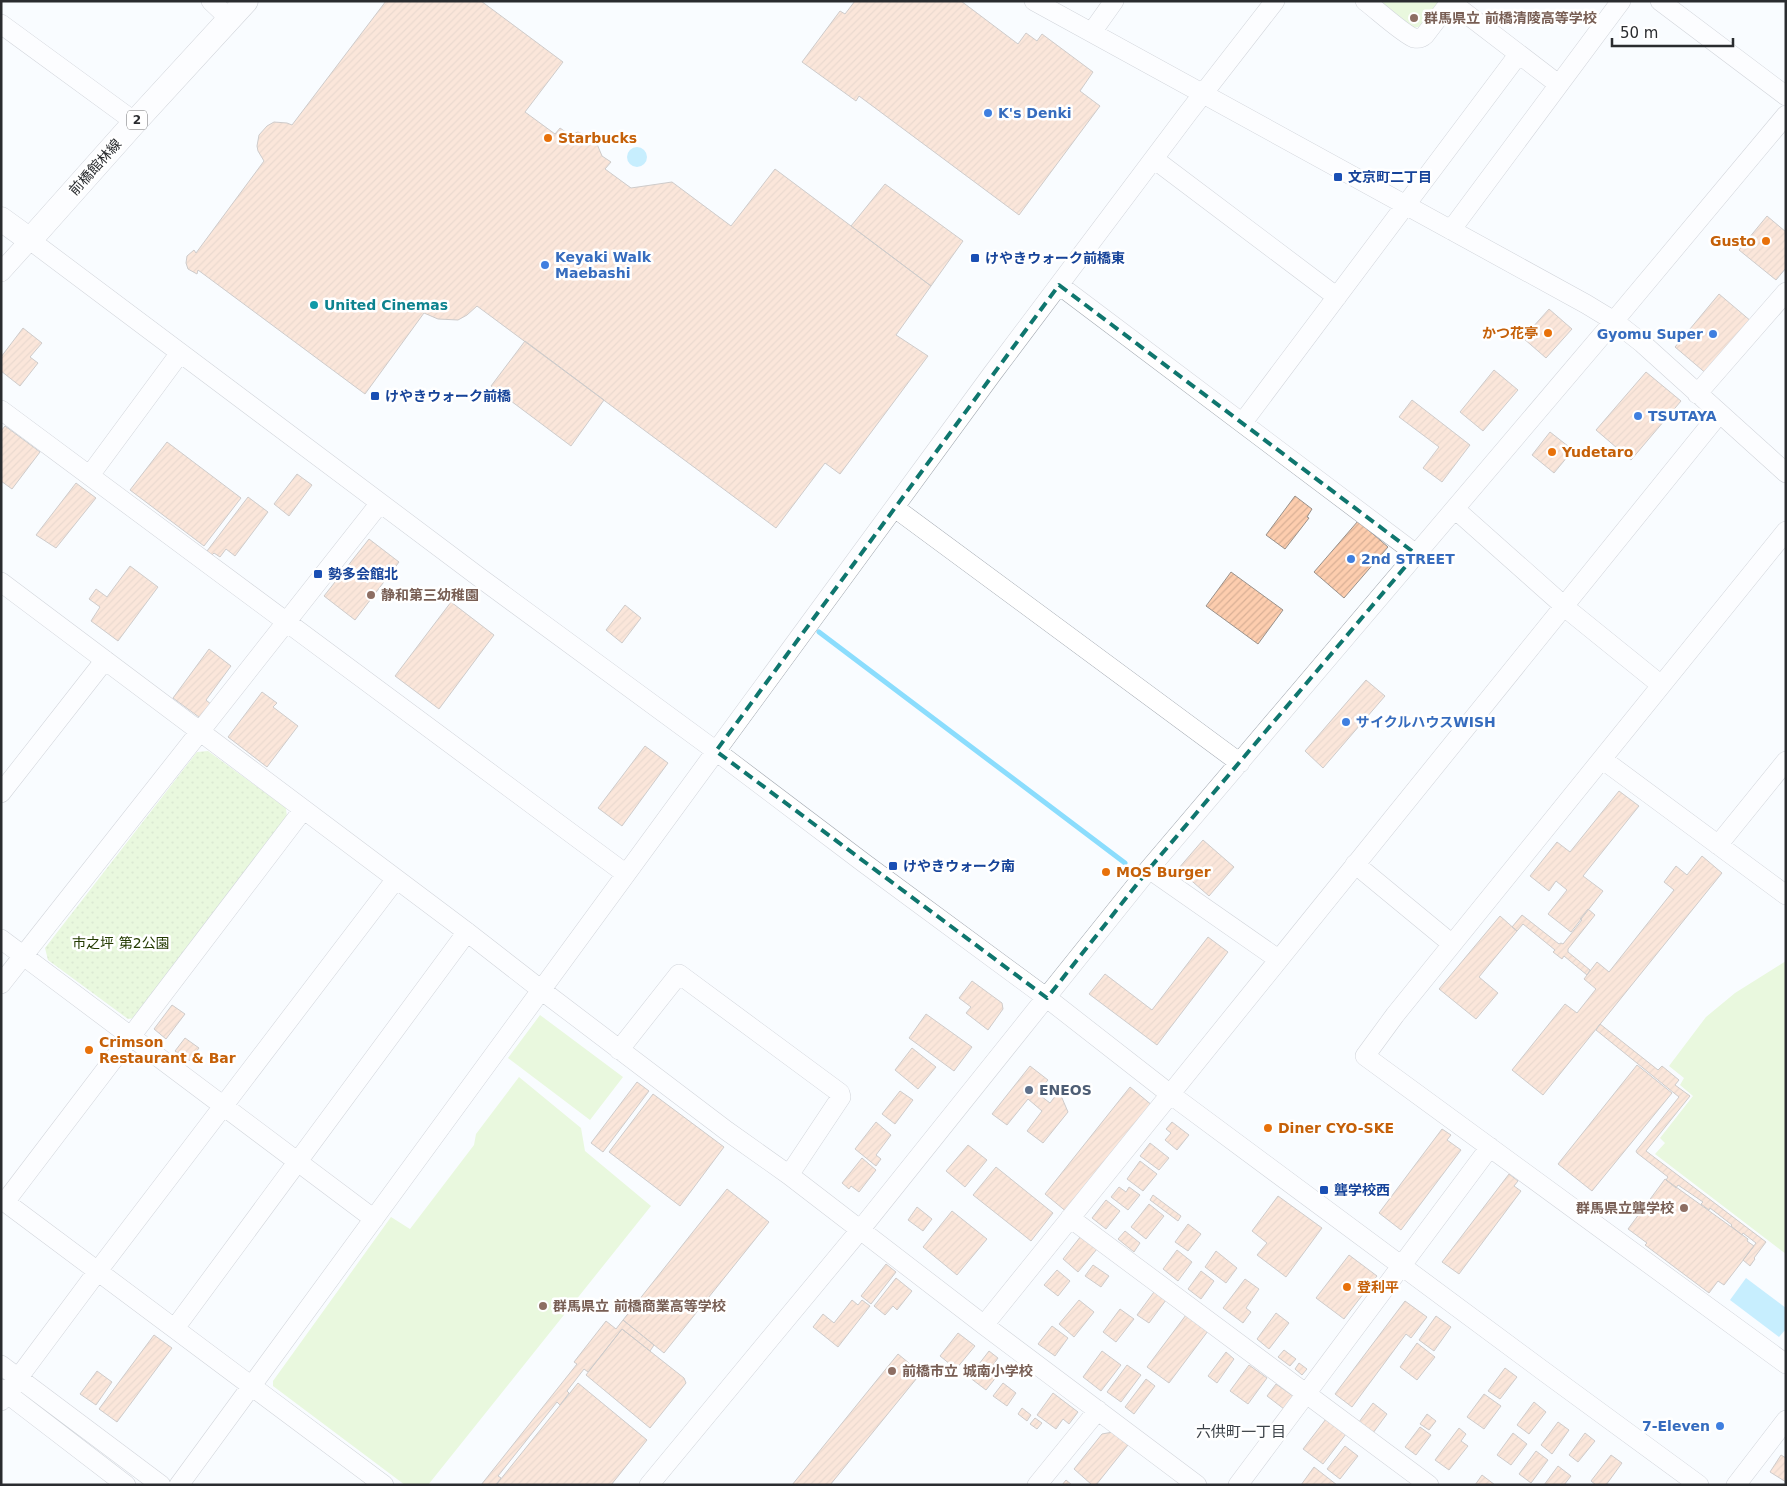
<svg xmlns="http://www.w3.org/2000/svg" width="1787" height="1486" font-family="'DejaVu Sans','Noto Sans JP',sans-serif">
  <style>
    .green { fill: #d4f4b6 }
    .park { fill: url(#park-dots) }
    .water { fill: #8bddfd }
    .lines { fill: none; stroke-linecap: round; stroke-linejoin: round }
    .stream { stroke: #8bddfd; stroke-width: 5 }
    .building { fill: url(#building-hatch); stroke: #99918b }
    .minor-casing { stroke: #a0a6ae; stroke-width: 20 }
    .major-casing { stroke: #a0a6ae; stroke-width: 25 }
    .minor { stroke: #fff; stroke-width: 19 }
    .major { stroke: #fff; stroke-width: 24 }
    .marked { fill: none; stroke: #0f766e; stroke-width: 4; stroke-dasharray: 10 6; stroke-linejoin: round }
    .education-dot { fill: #8d6e63; stroke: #fff; stroke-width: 2 }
    .shop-dot { fill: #3f7fe0; stroke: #fff; stroke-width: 2 }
    .food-dot { fill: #e8710a; stroke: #fff; stroke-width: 2 }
    .transit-dot { fill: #1a4fb4; stroke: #fff; stroke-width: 2 }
    .culture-dot { fill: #0f9aa8; stroke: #fff; stroke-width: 2 }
    .service-dot { fill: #5c6f8a; stroke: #fff; stroke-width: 2 }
    .labels { text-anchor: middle; stroke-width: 5; stroke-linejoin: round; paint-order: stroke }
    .shield { fill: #fff; stroke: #6a6b6d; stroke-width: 1 }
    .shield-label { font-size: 12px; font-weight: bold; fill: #2a2c2f }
    .education-label { font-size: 14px; font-weight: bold; fill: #785e54; stroke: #fff; text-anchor: start }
    .shop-label { font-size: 14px; font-weight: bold; fill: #366cbe; stroke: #fff; text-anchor: start }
    .food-label { font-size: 14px; font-weight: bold; fill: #c56008; stroke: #fff; text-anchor: start }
    .street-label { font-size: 14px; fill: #2a2c2f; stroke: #fff }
    .transit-label { font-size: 14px; font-weight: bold; fill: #164399; stroke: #fff; text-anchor: start }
    .culture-label { font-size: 14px; font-weight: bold; fill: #0d838f; stroke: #fff; text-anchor: start }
    .park-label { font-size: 14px; fill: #233a00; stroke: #fff }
    .service-label { font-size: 14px; font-weight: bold; fill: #4e5e75; stroke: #fff; text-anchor: start }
    .neighbourhood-label { font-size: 15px; fill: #3b4147; stroke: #fff }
  </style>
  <defs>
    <pattern id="park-dots" width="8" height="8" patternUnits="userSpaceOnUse" patternTransform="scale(1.25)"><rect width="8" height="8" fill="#d4f4b6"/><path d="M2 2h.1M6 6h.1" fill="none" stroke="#b6d19d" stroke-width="1.8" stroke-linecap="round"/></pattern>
    <pattern id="building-hatch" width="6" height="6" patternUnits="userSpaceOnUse" patternTransform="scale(1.25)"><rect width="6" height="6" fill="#fdcdae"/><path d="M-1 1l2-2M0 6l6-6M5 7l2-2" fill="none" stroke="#d9b096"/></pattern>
  </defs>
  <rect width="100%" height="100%" fill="#f9fcff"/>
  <path class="green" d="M1378,1H1441L1422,26L1414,28Z
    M1786,961V1254L1655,1154L1665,1143L1660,1138L1693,1096L1680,1085L1684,1078L1669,1066L1706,1017L1735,993Z
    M540,1015L623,1077L590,1120L508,1058Z
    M519,1077L581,1128L585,1151L651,1206L428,1485H405L273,1386V1381L391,1217L410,1229L474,1145L476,1134Z"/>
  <path class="park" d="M208,751L286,808L287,818L135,1018L128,1019L48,960L45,948L197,752Z"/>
  <path class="water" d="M627 157a10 10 0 1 1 20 0a10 10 0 1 1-20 0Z
    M1746,1278L1786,1308V1329L1779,1337L1730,1300Z"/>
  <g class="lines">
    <path class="stream" d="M819,632L1125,863"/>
  </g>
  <path class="building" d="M386,1H481L563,62L525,112L555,134L560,128L570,135L578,132L585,135L597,144L602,156L611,162L605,169L631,188L672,182L731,226L775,169L931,286L896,335L928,356L840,474L825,463L776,528L477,306L467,315L458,320L438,319L424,313L365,394L198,270L197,274L188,269L186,263L187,256L194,250L196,253L264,161L258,151L257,146L259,135L267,126L274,122L287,123L292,125Z
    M855,1H961L1018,44L1026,33L1037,41L1042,34L1093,72L1080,91L1100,106L1019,215L859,96L856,101L802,62L840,11L845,14Z
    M885,184L963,241L931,286L851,226Z
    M1767,216L1786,232V268L1776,280L1739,250Z
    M1719,294L1752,322L1708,375L1675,347Z
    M1549,309L1572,329L1546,358L1523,338Z
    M23,328L42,343L30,357L38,363L20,386L1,371V357Z
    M525,341L604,400L571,446L491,386Z
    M1494,370L1518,390L1483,431L1460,412Z
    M1646,372L1681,401L1631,460L1596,430Z
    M1412,400L1470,445L1442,482L1423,468L1439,447L1399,417Z
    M5,426L40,452L12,489L1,481V431Z
    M1550,432L1573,450L1554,473L1532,455Z
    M167,442L241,498L204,546L130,490Z
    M297,474L312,485L289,516L274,504Z
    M76,483L96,498L56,548L36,535Z
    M1295,496L1312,509L1307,517L1309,518L1285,549L1266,535Z
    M248,497L268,512L235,556L226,549L220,557L214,553L212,555L207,551Z
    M1358,521L1388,547L1344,598L1314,572Z
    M369,539L399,562L355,620L324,596Z
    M130,566L158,587L118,641L91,621L100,607L89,599L96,589L107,597Z
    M1231,572L1283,610L1258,644L1206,606Z
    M451,602L494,635L439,709L395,676Z
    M625,605L641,618L622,643L606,630Z
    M209,649L231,666L206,700L213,706L203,720L173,698Z
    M1366,680L1385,696L1323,768L1305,751Z
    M262,692L277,703L273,707L298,726L267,767L228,737Z
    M645,746L668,763L622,826L598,808Z
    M1619,791L1639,806L1583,876L1603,891L1571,932L1548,914L1567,890L1556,881L1549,891L1530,876L1557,842L1570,852Z
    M1203,840L1234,867L1209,896L1178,869Z
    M1702,856L1722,873L1543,1095L1512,1070L1565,1004L1577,1013L1596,989L1584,979L1587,975L1597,962L1609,972L1674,890L1664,882L1676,866L1687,875Z
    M1588,909L1595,915L1568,949V952L1590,970L1587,975L1564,956L1562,959L1553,952L1555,950L1523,924L1517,931L1512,927L1522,915L1559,944L1561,943L1563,944L1582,920L1580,919Z
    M1500,916L1517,931L1479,977L1498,993L1476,1019L1439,989Z
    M1208,937L1228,952L1157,1045L1089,994L1105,974L1152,1010Z
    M972,981L1002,1003L1003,1009L988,1030L966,1013L971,1007L959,998Z
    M172,1005L185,1014L166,1039L154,1029Z
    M926,1014L972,1047L954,1071L909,1038Z
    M1600,1024L1658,1070L1662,1066L1679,1080L1675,1085L1690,1096L1646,1151L1766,1242L1754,1258L1755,1259L1750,1266L1743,1260L1756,1243L1743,1233L1742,1235L1731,1226L1732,1225L1710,1208L1709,1210L1701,1204L1703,1202L1678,1185L1676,1188L1666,1180L1668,1177L1637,1153L1636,1151L1679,1097L1596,1030Z
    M185,1038L199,1048L189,1061L175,1051Z
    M912,1048L936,1067L918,1089L895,1070Z
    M1637,1065L1672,1093L1592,1191L1558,1164Z
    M1030,1066L1048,1080L1037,1093L1050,1103L1059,1091L1068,1112L1043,1143L1027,1131L1042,1111L1028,1099L1007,1125L992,1114Z
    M637,1082L649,1091L603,1152L591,1143Z
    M1130,1087L1153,1106L1068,1213L1045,1194Z
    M900,1091L913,1100L895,1124L882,1114Z
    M653,1094L724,1147L680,1206L609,1152Z
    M876,1122L891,1135L876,1155L881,1159L876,1166L855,1149Z
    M1172,1122L1189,1135L1177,1150L1165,1140L1171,1133L1166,1129Z
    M1442,1129L1451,1135L1447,1140L1461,1150L1401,1230L1379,1213Z
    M1150,1143L1169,1158L1159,1170L1140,1156Z
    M968,1145L987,1160L965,1187L946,1171Z
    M862,1158L876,1170L859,1192L851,1186L849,1189L842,1183Z
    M1140,1161L1157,1174L1143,1191L1127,1179Z
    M996,1167L1053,1213L1031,1241L973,1195Z
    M1509,1174L1518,1181L1514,1186L1521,1191L1459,1274L1442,1262Z
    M1665,1179L1748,1239L1747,1241L1754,1246L1724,1285L1718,1281L1709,1293L1645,1245L1647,1243L1628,1229Z
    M1119,1187L1126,1192L1129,1187L1140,1195L1128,1210L1111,1197Z
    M727,1189L769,1222L664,1353L623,1320Z
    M1153,1195L1181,1216L1178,1221L1150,1200Z
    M1278,1196L1322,1228L1286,1277L1257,1255L1267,1243L1252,1231Z
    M1106,1200L1120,1211L1106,1229L1092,1218Z
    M1149,1204L1164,1216L1146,1239L1131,1227Z
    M917,1207L932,1219L923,1231L908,1220Z
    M952,1211L987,1239L957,1275L923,1247Z
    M1188,1224L1201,1234L1188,1251L1175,1242Z
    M1125,1231L1140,1243L1134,1252L1118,1239Z
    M1081,1236L1097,1249L1078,1272L1063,1259Z
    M1177,1250L1192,1262L1178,1281L1163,1269Z
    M1216,1251L1237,1268L1226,1283L1205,1267Z
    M1349,1255L1377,1276L1344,1319L1316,1298Z
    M886,1264L896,1272L871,1304L861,1296Z
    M1093,1265L1109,1276L1101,1287L1085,1276Z
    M1057,1270L1070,1281L1058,1296L1044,1285Z
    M1201,1271L1214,1281L1201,1299L1188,1289Z
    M896,1278L912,1291L897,1310L893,1306L885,1315L874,1306Z
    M1245,1279L1259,1289L1246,1308L1251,1312L1243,1323L1223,1308Z
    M1154,1292L1166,1300L1149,1323L1137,1315Z
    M852,1300L858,1305L862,1300L870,1306L838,1347L813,1327L823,1314L834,1323Z
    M1079,1300L1094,1312L1074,1337L1059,1324Z
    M1405,1301L1427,1317L1411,1338L1406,1334L1352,1407L1335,1394Z
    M1120,1309L1134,1319L1116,1342L1103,1332Z
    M1276,1313L1289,1323L1269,1349L1257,1339Z
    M1186,1315L1208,1331L1169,1383L1147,1367Z
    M1436,1316L1451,1327L1434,1351L1419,1340Z
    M623,1320L654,1345L650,1351L622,1329L588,1372L584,1369L567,1391L569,1393L560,1405L557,1402L498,1476L501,1478L496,1485H481L577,1364L574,1362L606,1321L616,1329Z
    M1052,1326L1068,1338L1055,1356L1038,1344Z
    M622,1329L684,1378L686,1383L650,1428L586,1375Z
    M958,1333L975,1346L956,1369L940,1356Z
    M154,1335L172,1348L117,1422L99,1409Z
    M1417,1343L1435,1357L1417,1380L1400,1367Z
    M1284,1350L1296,1359L1290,1366L1278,1357Z
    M989,1351L998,1358L993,1365L1001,1371L986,1390L969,1377Z
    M1102,1351L1121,1365L1101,1391L1083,1377Z
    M1226,1352L1234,1359L1217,1383L1208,1376Z
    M898,1354L921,1373L830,1485H792Z
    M1299,1363L1307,1369L1302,1375L1295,1369Z
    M1127,1365L1141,1375L1121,1402L1107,1392Z
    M1249,1365L1267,1378L1248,1404L1230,1391Z
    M1505,1368L1517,1377L1500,1399L1488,1391Z
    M97,1371L112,1382L96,1405L80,1394Z
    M1146,1379L1155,1386L1134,1414L1125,1407Z
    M578,1383L647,1440L611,1485H496Z
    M1003,1383L1016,1393L1007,1406L993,1396Z
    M1276,1384L1293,1396L1284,1409L1267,1396Z
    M1053,1393L1078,1412L1069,1424L1063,1419L1056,1429L1037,1415Z
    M1484,1394L1501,1406L1484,1429L1467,1417Z
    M1534,1402L1546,1412L1529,1434L1517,1425Z
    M1373,1403L1387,1414L1373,1433L1359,1422Z
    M1022,1408L1031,1415L1027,1421L1018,1414Z
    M1427,1414L1436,1421L1429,1430L1420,1424Z
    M1035,1418L1042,1423L1037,1429L1030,1424Z
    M1326,1419L1346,1434L1323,1464L1303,1449Z
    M1558,1422L1569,1430L1552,1454L1541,1445Z
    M1420,1427L1431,1435L1416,1455L1405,1447Z
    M1459,1428L1466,1434L1461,1441L1468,1446L1449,1470L1435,1460Z
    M1113,1432L1128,1445L1096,1485H1092L1074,1469L1102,1434Z
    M1513,1433L1527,1444L1511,1465L1497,1455Z
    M1585,1433L1595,1441L1578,1462L1569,1455Z
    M1345,1446L1358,1456L1340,1479L1327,1469Z
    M1536,1451L1548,1460L1531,1483L1519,1474Z
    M1611,1455L1622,1463L1606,1485H1596L1591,1481Z
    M1781,1455L1786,1458V1482L1770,1472Z
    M1558,1466L1571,1476L1564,1485H1544Z
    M1314,1467L1337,1485H1301Z
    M1482,1475L1495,1485H1475Z
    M1066,1480L1072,1485H1062Z"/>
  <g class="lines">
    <g class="minor-casing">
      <path id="minor" d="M211,1L230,19
        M1034,1L1586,304L1614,321L1642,343L1786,473
        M1365,1C1376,9 1403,34 1414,38C1419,39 1422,38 1425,35L1451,1
        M1660,1L1786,96
        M1451,2L1558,84
        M1,24L135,122
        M1092,32L1114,1
        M1154,159L1337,297
        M1451,230L1621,1
        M1,272L30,240L479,577L716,751L864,863L1047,998L1170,1094L1542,1370L1699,1485
        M1059,285L1416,554
        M1697,394L1786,292
        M1,410L626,874
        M1243,422L1518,55
        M90,475L180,353
        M895,508L1240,763
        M1455,509L1572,613L1661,685
        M1786,531L1395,1015L1365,1056L1786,1364
        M1,582L467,932L553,999L727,1131L789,1175L984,1325L1197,1485
        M1602,759L1786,895
        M1,793L105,660
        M1718,845L1786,761
        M1355,864L1452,944
        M1149,869L1278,959
        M1,939L374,1219
        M1,984L380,503
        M619,1050L679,974L840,1093L841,1097L789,1175
        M1,1199L384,1485
        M5,1202L303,810
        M1070,1218L1429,1485
        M984,1325L1719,414
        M175,1328L467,932
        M1,1365L161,1485
        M1,1389L126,1485
        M1,1401L97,1272L396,879
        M179,1485L992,374L1188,113L1275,1
        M649,1485L860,1230L1149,869L1614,321L1786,115
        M1037,1485L1098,1410
        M1238,1485L1490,1147
        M1736,1485L1786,1420"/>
    </g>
    <g class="major-casing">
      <path id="major" d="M1,219L30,240L135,122L246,1"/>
    </g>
    <use href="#minor" class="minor"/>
    <use href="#major" class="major"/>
  </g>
  <path d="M0 0H1787V1486H0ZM1059,285L1416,554L1149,869L1047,998L716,751Z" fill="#f9fcff" fill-opacity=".55" fill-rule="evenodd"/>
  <path class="marked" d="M1059,285L1416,554L1149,869L1047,998L716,751Z"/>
  <g class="education-dot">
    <circle cx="1414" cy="18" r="5"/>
    <circle cx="371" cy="595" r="5"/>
    <circle cx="1684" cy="1208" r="5"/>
    <circle cx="543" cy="1306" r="5"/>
    <circle cx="892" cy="1371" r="5"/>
  </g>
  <g class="shop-dot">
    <circle cx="988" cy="113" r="5"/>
    <circle cx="545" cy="265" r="5"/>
    <circle cx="1713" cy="334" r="5"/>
    <circle cx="1638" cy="416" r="5"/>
    <circle cx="1351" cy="559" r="5"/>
    <circle cx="1346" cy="722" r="5"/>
    <circle cx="1720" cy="1426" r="5"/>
  </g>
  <g class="food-dot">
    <circle cx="548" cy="138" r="5"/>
    <circle cx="1766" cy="241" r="5"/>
    <circle cx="1548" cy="333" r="5"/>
    <circle cx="1552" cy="452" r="5"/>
    <circle cx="1106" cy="872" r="5"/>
    <circle cx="89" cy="1050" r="5"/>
    <circle cx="1268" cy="1128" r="5"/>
    <circle cx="1347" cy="1287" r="5"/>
  </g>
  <g class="transit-dot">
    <rect x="1333" y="172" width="10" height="10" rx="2.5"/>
    <rect x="970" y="253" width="10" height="10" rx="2.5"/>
    <rect x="370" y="391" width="10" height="10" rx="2.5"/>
    <rect x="313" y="569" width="10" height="10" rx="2.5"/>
    <rect x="888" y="861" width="10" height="10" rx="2.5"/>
    <rect x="1319" y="1185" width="10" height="10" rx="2.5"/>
  </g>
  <circle class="culture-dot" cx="314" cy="305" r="5"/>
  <circle class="service-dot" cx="1029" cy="1090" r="5"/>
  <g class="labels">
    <rect class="shield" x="127" y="110.5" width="20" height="19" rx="4"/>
    <g class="shield-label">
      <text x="137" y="124">2</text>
    </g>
    <g class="education-label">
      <text x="1424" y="23">群馬県立 前橋清陵高等学校</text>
      <text x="381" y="600">静和第三幼稚園</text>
      <text x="1674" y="1213" text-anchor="end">群馬県立聾学校</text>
      <text x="553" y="1311">群馬県立 前橋商業高等学校</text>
      <text x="902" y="1376">前橋市立 城南小学校</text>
    </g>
    <g class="shop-label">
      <text x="998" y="118">K's Denki</text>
      <text x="555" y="262">Keyaki Walk<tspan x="555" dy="16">Maebashi</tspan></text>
      <text x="1703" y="339" text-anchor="end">Gyomu Super</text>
      <text x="1648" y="421">TSUTAYA</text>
      <text x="1361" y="564">2nd STREET</text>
      <text x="1356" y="727">サイクルハウスWISH</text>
      <text x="1710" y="1431" text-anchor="end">7-Eleven</text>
    </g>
    <g class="food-label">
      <text x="558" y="143">Starbucks</text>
      <text x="1756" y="246" text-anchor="end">Gusto</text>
      <text x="1538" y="338" text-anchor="end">かつ花亭</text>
      <text x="1562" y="457">Yudetaro</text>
      <text x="1116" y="877">MOS Burger</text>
      <text x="99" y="1047">Crimson<tspan x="99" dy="16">Restaurant &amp; Bar</tspan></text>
      <text x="1278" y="1133">Diner CYO-SKE</text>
      <text x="1357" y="1292">登利平</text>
    </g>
    <g class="street-label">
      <text transform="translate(95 167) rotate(-48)" y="5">前橋館林線</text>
    </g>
    <g class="transit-label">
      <text x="1348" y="182">文京町二丁目</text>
      <text x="985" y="263">けやきウォーク前橋東</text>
      <text x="385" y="401">けやきウォーク前橋</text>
      <text x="328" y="579">勢多会館北</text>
      <text x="903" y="871">けやきウォーク南</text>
      <text x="1334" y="1195">聾学校西</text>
    </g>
    <g class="culture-label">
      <text x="324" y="310">United Cinemas</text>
    </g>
    <g class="park-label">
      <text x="121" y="948">市之坪 第2公園</text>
    </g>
    <g class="service-label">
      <text x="1039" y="1095">ENEOS</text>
    </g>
    <g class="neighbourhood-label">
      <text x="1241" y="1437">六供町一丁目</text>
    </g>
  </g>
  <rect width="1787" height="1486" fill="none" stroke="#2a2c2f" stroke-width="5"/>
  <path d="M1612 38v8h121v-8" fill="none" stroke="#2a2c2f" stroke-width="2.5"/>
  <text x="1620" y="38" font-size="15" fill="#2a2c2f" stroke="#ffffff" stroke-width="4" paint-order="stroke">50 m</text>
</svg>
